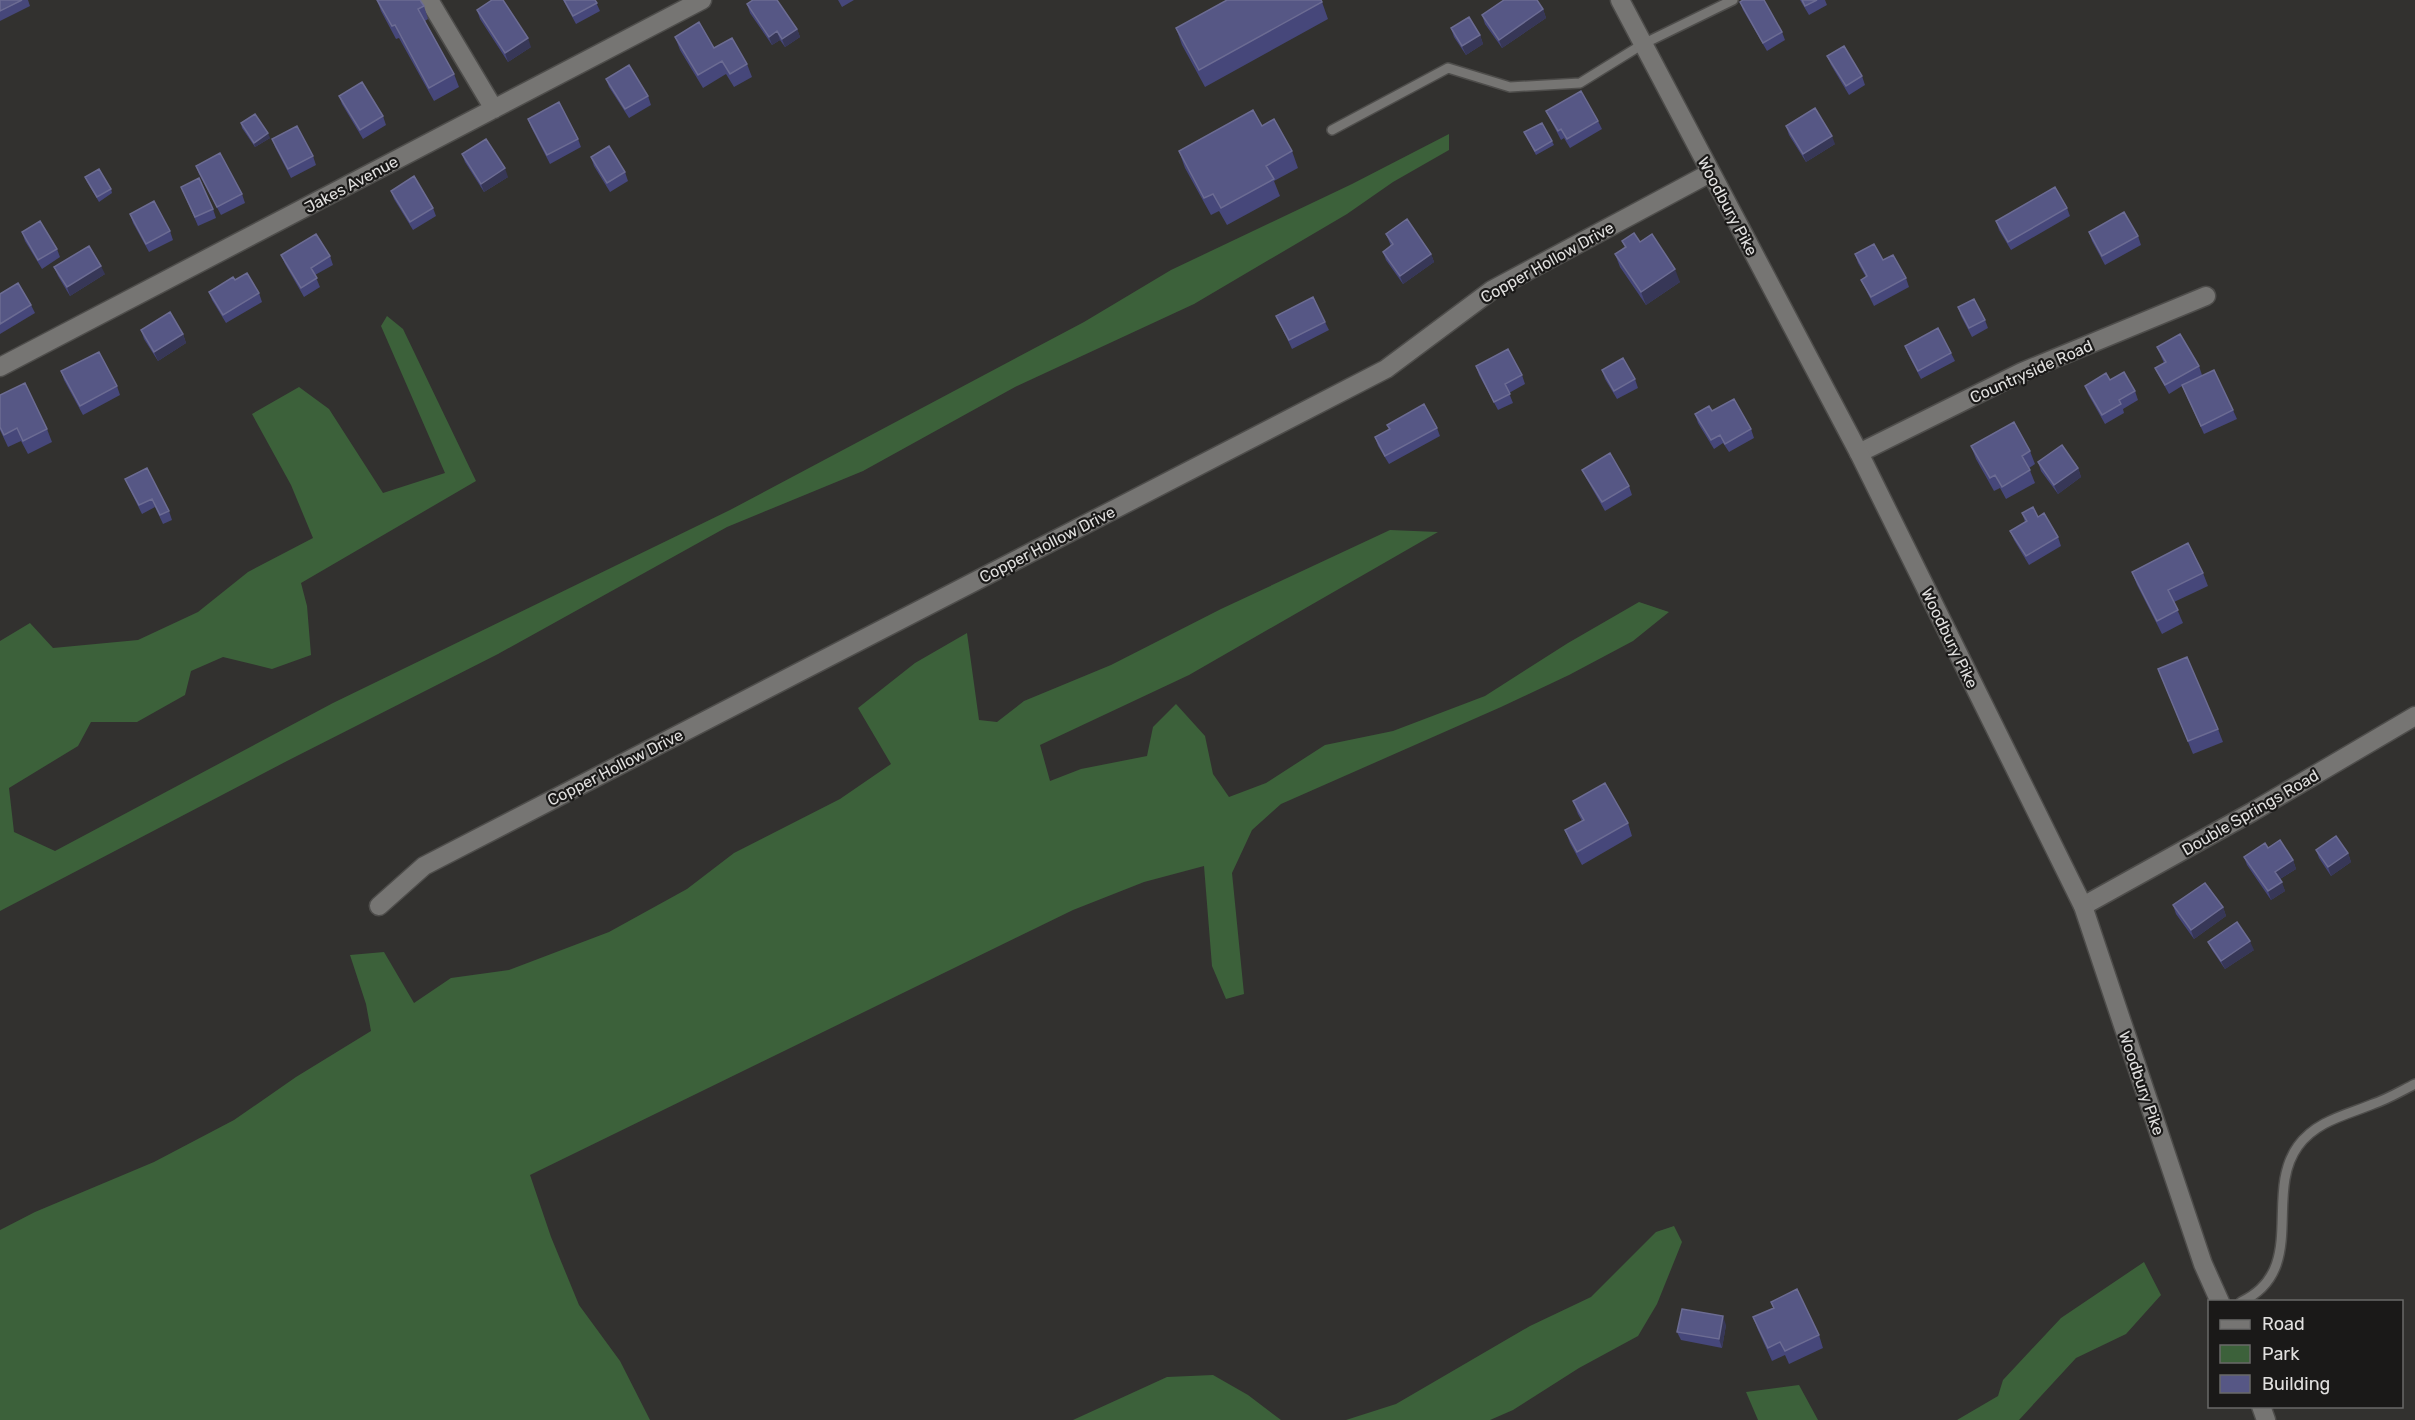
<svg xmlns="http://www.w3.org/2000/svg" width="2415" height="1420" font-family="Rubik,sans-serif">
  <style>
    .green { fill: #3c613a }
    .lines { fill: none; stroke-linecap: round; stroke-linejoin: round }
    .service-casing { stroke: #4e4d4b; stroke-width: 12 }
    .minor-casing { stroke: #4e4d4b; stroke-width: 21 }
    .tertiary-casing { stroke: #4e4d4b; stroke-width: 21 }
    .service { stroke: #767573; stroke-width: 9 }
    .minor { stroke: #767573; stroke-width: 18 }
    .tertiary { stroke: #767573; stroke-width: 18 }
    .wall { fill: #46477a }
    .shaded-wall { fill: #373757 }
    .building { fill: #565785; stroke: #6c6c93; stroke-width: 1.5 }
    .labels { text-anchor: middle; stroke-width: 4.5; stroke-linejoin: round; paint-order: stroke }
    .street-label { font-size: 16px; fill: #e1e0df; stroke: #1a1918 }
  </style>
  <rect width="100%" height="100%" fill="#32312f"/>
  <path class="green" d="M1449,134V150L1393,182L1347,214L1194,304L1015,387L863,471L727,527L498,654L287,761L0,911V641L30,623L53,648L138,640L198,612L248,572L313,538L291,485L252,414L299,387L329,409L383,493L445,473L381,326L387,316L403,329L476,481L301,583L307,606L311,655L272,669L223,657L191,671L185,695L137,722H91L78,746L9,788L14,832L55,851L333,703L730,510L1084,322L1171,270L1352,184Z
    M1390,530L1438,532L1189,675L1040,745L1050,781L1081,769L1147,756L1153,727L1176,704L1205,736L1213,774L1229,797L1266,783L1325,745L1393,731L1485,696L1568,643L1639,602L1669,612L1633,641L1569,675L1501,707L1281,804L1252,830L1232,873L1244,994L1226,999L1212,966L1204,866L1144,882L1073,910L530,1175L551,1237L579,1305L620,1361L650,1420H0V1230L35,1212L154,1162L234,1120L296,1077L371,1031L366,1004L350,955L384,952L414,1003L451,978L509,970L609,932L687,889L734,853L840,799L891,764L858,708L915,663L967,633L979,720L997,722L1024,701L1111,665L1221,609Z
    M1674,1226L1682,1242L1657,1304L1638,1336L1579,1368L1513,1410L1490,1420H1346L1396,1404L1530,1326L1591,1297L1656,1232Z
    M2144,1262L2161,1295L2126,1334L2076,1358L2019,1420H1957L1998,1396L2003,1380L2061,1318Z
    M1213,1375L1248,1395L1281,1420H1073L1167,1377Z
    M1799,1385L1818,1420H1758L1746,1392Z"/>
  <g class="lines">
    <g class="service-casing">
      <path id="service" d="M1332,130L1448,68L1510,87L1580,83L1643,44L1733,0
        M2241,1302C2309,1270 2263,1194 2298,1146C2316,1121 2346,1115 2373,1104C2388,1099 2401,1091 2415,1084"/>
    </g>
    <g class="minor-casing">
      <path id="minor" d="M429,0L494,109
        M0,367L702,0
        M1859,453L2022,372L2206,296
        M379,906L424,866L1386,369L1492,290L1710,173
        M2083,906L2252,812L2415,716"/>
    </g>
    <g class="tertiary-casing">
      <path id="tertiary" d="M1620,0L1859,453L2083,906L2203,1264L2220,1302
        M2261,1406L2266,1420"/>
    </g>
    <use href="#service" class="service"/>
    <use href="#minor" class="minor"/>
    <use href="#tertiary" class="tertiary"/>
  </g>
  <path class="wall" d="M0,0H28L30,6L0,21Z
    M377,0L424,6L428,19L425,21L454,74L459,87L434,101L399,38L396,39L381,11Z
    M563,0H595L600,11L576,24Z
    M838,0H854L842,7Z
    M1800,0H1825L1827,5L1809,15Z
    M1322,2L1328,19L1205,87L1182,45L1176,28Z
    M1740,2L1782,32L1785,40L1767,51L1743,10Z
    M747,4L797,29L800,37L785,47L780,40L772,45L750,13Z
    M1543,9L1546,18L1502,48L1485,24L1482,15Z
    M477,10L531,47L508,62L480,19Z
    M1451,28L1480,35L1483,44L1466,55L1454,37Z
    M675,37L714,48L747,64L752,77L734,87L726,74L703,88L680,50Z
    M1827,56L1862,76L1865,85L1849,95L1831,65Z
    M606,79L648,96L651,105L629,118L609,87Z
    M339,96L383,116L386,125L363,139L342,104Z
    M1546,111L1598,121L1602,129L1570,148L1564,138L1561,140L1550,119Z
    M528,119L578,139L581,147L550,164L531,127Z
    M241,123L270,138L255,147L242,128Z
    M1262,126L1292,151L1298,168L1274,181L1280,196L1227,225L1219,211L1211,215L1185,168L1179,151Z
    M1786,126L1835,144L1806,162L1789,135Z
    M1524,132L1552,141L1554,145L1536,155Z
    M272,139L313,156L316,165L291,178L275,147Z
    M462,154L508,177L484,192L465,162Z
    M591,157L625,172L628,181L610,192L594,166Z
    M196,166L242,194L245,203L221,215L199,174Z
    M85,177L111,189L112,193L99,202L87,182Z
    M181,187L213,209L216,218L198,226Z
    M391,191L433,208L436,216L413,230L394,199Z
    M2067,208L2070,216L2011,250L1999,230L1996,221Z
    M130,214L170,231L173,240L149,252L133,223Z
    M22,232L57,249L60,257L42,269L25,241Z
    M2089,232L2138,236L2141,245L2105,265L2092,241Z
    M1386,234L1431,254L1434,262L1403,284L1386,260L1383,252L1391,246Z
    M1622,241L1640,242L1680,282L1646,305L1620,267L1615,254L1625,248Z
    M1855,254L1883,260L1906,278L1909,287L1874,306L1861,280L1866,277L1858,263Z
    M281,255L330,256L333,265L315,275L320,287L304,297L285,264Z
    M54,267L105,274L70,296L58,276Z
    M235,280L259,293L262,302L226,323L212,300L209,292Z
    M0,294L31,305L35,313L0,334Z
    M1958,307L1985,320L1988,328L1972,337L1961,316Z
    M1276,316L1325,322L1329,330L1292,349L1280,324Z
    M141,330L183,334L186,343L158,361L144,339Z
    M1905,346L1951,353L1955,361L1921,379L1908,354Z
    M2157,347L2199,366L2202,375L2233,410L2237,419L2204,434L2182,386L2169,394L2159,376L2155,368L2164,363Z
    M1476,366L1522,375L1525,384L1509,393L1513,403L1498,410L1479,375Z
    M1602,370L1635,379L1638,388L1617,399L1605,379Z
    M61,371L117,386L120,395L83,415L64,380Z
    M2110,380L2135,391L2138,400L2123,409L2124,413L2105,424L2088,394L2085,386Z
    M0,395L47,429L52,442L28,454L21,441L8,447L0,430Z
    M1712,411L1751,429L1754,438L1729,452L1723,443L1714,449L1698,423L1695,414Z
    M1387,425L1437,428L1440,436L1389,464L1378,446L1375,437L1389,430Z
    M1971,446L2030,451L2035,464L2029,468L2035,483L2006,499L2000,488L1994,491L1976,459Z
    M2038,462L2078,468L2081,477L2058,494L2041,471Z
    M1582,470L1629,486L1632,495L1605,511L1586,478Z
    M125,479L169,511L172,520L163,524L155,507L142,514L129,488Z
    M2022,513L2058,537L2061,546L2029,565L2014,540L2010,531L2025,522Z
    M2132,572L2203,573L2208,586L2174,602L2183,623L2162,634L2137,585Z
    M2158,669L2218,729L2223,742L2193,754Z
    M1573,801L1628,823L1632,836L1582,865L1570,843L1565,830L1582,821L1578,814Z
    M2268,848L2293,860L2296,869L2280,879L2285,891L2271,900L2247,865L2244,857Z
    M2316,850L2348,853L2351,862L2331,876L2319,858Z
    M2173,905L2223,907L2226,916L2194,939L2176,914Z
    M2208,942L2254,950L2225,969L2212,950Z
    M1771,1302L1819,1335L1823,1348L1789,1364L1785,1355L1772,1361L1758,1330L1753,1317L1773,1308Z
    M1726,1325L1722,1348L1681,1340L1677,1332Z"/>
  <path class="shaded-wall" d="M1543,9L1546,18L1502,48L1499,40Z
    M797,29L800,37L785,47L782,39Z
    M777,31L780,40L772,45L769,37Z
    M1480,35L1483,44L1466,55L1462,46Z
    M528,38L531,47L508,62L505,53Z
    M268,133L270,138L255,147L254,143Z
    M1832,136L1835,144L1806,162L1803,154Z
    M505,168L508,177L484,192L481,184Z
    M1431,254L1434,262L1403,284L1400,276Z
    M101,266L105,274L70,296L67,287Z
    M1675,269L1680,282L1646,305L1641,292Z
    M183,334L186,343L158,361L154,352Z
    M2078,468L2081,477L2058,494L2054,485Z
    M2348,853L2351,862L2331,876L2328,867Z
    M2293,860L2296,869L2278,880L2275,872Z
    M2282,882L2285,891L2271,900L2268,891Z
    M2223,907L2226,916L2194,939L2191,930Z
    M2250,941L2254,950L2225,969L2221,961Z
    M1723,1316L1726,1325L1722,1348L1719,1339Z"/>
  <path class="building" d="M0,0H22L0,11Z
    M377,0H420L424,6L418,9L454,74L429,88L395,25L392,26Z
    M492,0H503L528,38L505,53L477,10Z
    M564,0H595L597,3L573,16Z
    M753,0H777L797,29L782,39L777,31L769,37L747,4Z
    M1227,0H1321L1322,2L1199,70L1176,28Z
    M1504,0H1537L1543,9L1499,40L1482,15Z
    M1743,0H1764L1782,32L1763,43L1740,2Z
    M1802,0H1817L1805,6Z
    M1469,17L1480,35L1462,46L1451,28Z
    M699,22L714,48L732,38L747,64L730,74L722,61L698,75L675,37Z
    M1844,46L1862,76L1846,86L1827,56Z
    M629,65L648,96L625,109L606,79Z
    M362,82L383,116L360,130L339,96Z
    M1581,91L1598,121L1567,139L1561,129L1558,131L1546,111Z
    M559,102L578,139L547,155L528,119Z
    M1815,108L1832,136L1803,154L1786,126Z
    M1253,110L1262,126L1274,119L1292,151L1266,166L1274,179L1221,208L1213,194L1204,198L1179,151Z
    M255,114L268,133L254,143L241,123Z
    M1542,123L1552,141L1535,151L1524,132Z
    M297,126L313,156L288,169L272,139Z
    M486,139L505,168L481,184L462,154Z
    M609,146L625,172L607,183L591,157Z
    M220,153L242,194L217,207L196,166Z
    M99,169L111,189L97,197L85,177Z
    M414,176L433,208L410,222L391,191Z
    M199,178L213,209L195,217L181,187Z
    M2055,187L2067,208L2008,242L1996,221Z
    M154,201L170,231L146,244L130,214Z
    M2124,212L2138,236L2102,256L2089,232Z
    M1407,219L1431,254L1400,276L1383,252L1393,244L1386,234Z
    M40,221L57,249L38,260L22,232Z
    M1634,233L1640,242L1652,234L1675,269L1641,292L1615,254L1626,247L1622,241Z
    M316,234L330,256L311,268L317,278L301,288L281,255Z
    M1874,244L1883,260L1893,255L1906,278L1871,297L1861,280L1867,276L1855,254Z
    M89,246L101,266L67,287L54,267Z
    M247,273L259,293L223,315L209,292L233,277L235,280Z
    M18,283L31,305L0,324V294Z
    M1313,297L1325,322L1289,340L1276,316Z
    M1974,299L1985,320L1969,328L1958,307Z
    M170,312L183,334L154,352L141,330Z
    M1938,328L1951,353L1918,371L1905,346Z
    M2180,334L2199,366L2165,385L2155,368L2166,362L2157,347Z
    M1508,349L1522,375L1505,384L1510,394L1494,402L1476,366Z
    M99,352L117,386L80,406L61,371Z
    M1623,358L1635,379L1614,391L1602,370Z
    M2214,370L2233,410L2201,426L2182,385Z
    M2124,372L2135,391L2119,400L2121,404L2102,415L2085,386L2106,373L2110,380Z
    M25,383L47,429L23,441L17,428L4,435L0,427V395Z
    M1734,399L1751,429L1725,444L1720,435L1711,440L1695,414L1709,406L1712,411Z
    M1424,404L1437,428L1385,456L1375,437L1390,429L1387,425Z
    M2014,422L2030,451L2022,456L2030,470L2002,487L1995,475L1990,478L1971,446Z
    M2062,445L2078,468L2054,485L2038,462Z
    M1610,453L1629,486L1602,502L1582,470Z
    M147,468L169,511L160,515L152,499L139,505L125,479Z
    M2033,507L2038,517L2044,513L2058,537L2026,556L2010,531L2027,521L2022,513Z
    M2188,543L2203,573L2168,590L2178,610L2157,621L2132,572Z
    M2187,657L2218,729L2188,741L2158,669Z
    M1605,783L1628,823L1577,852L1565,830L1584,820L1573,801Z
    M2336,836L2348,853L2328,867L2316,850Z
    M2280,840L2293,860L2275,872L2282,882L2268,891L2244,857L2265,843L2268,848Z
    M2205,883L2223,907L2191,930L2173,905Z
    M2237,922L2250,941L2221,961L2208,942Z
    M1797,1289L1819,1335L1785,1351L1780,1342L1768,1348L1753,1317L1774,1308L1771,1302Z
    M1682,1309L1723,1316L1719,1339L1677,1332Z"/>
  <g class="labels">
    <g class="street-label">
      <text transform="translate(351 184) rotate(-28)" y="6">Jakes Avenue</text>
      <text transform="translate(1728 206) rotate(62)" y="6">Woodbury Pike</text>
      <text transform="translate(1547 262) rotate(-29)" y="6">Copper Hollow Drive</text>
      <text transform="translate(2031 371) rotate(-24)" y="6">Countryside Road</text>
      <text transform="translate(1047 544) rotate(-27)" y="6">Copper Hollow Drive</text>
      <text transform="translate(1950 638) rotate(64)" y="6">Woodbury Pike</text>
      <text transform="translate(615 767) rotate(-27)" y="6">Copper Hollow Drive</text>
      <text transform="translate(2250 812) rotate(-30)" y="6">Double Springs Road</text>
      <text transform="translate(2142 1083) rotate(71)" y="6">Woodbury Pike</text>
    </g>
  </g>
  <rect x="2208" y="1300" width="195" height="108" fill="#1a1918" stroke="#6a6968" stroke-width="1.5"/>
  <rect x="2220" y="1320" width="30" height="9" fill="#767573" stroke="#6a6968" stroke-width="1.5"/>
  <text x="2262" y="1330" font-size="18" fill="#e1e0df">Road</text>
  <rect x="2220" y="1345" width="30" height="18" fill="#3c613a" stroke="#6a6968" stroke-width="1.5"/>
  <text x="2262" y="1360" font-size="18" fill="#e1e0df">Park</text>
  <rect x="2220" y="1375" width="30" height="18" fill="#565785" stroke="#6a6968" stroke-width="1.5"/>
  <text x="2262" y="1390" font-size="18" fill="#e1e0df">Building</text>
</svg>
